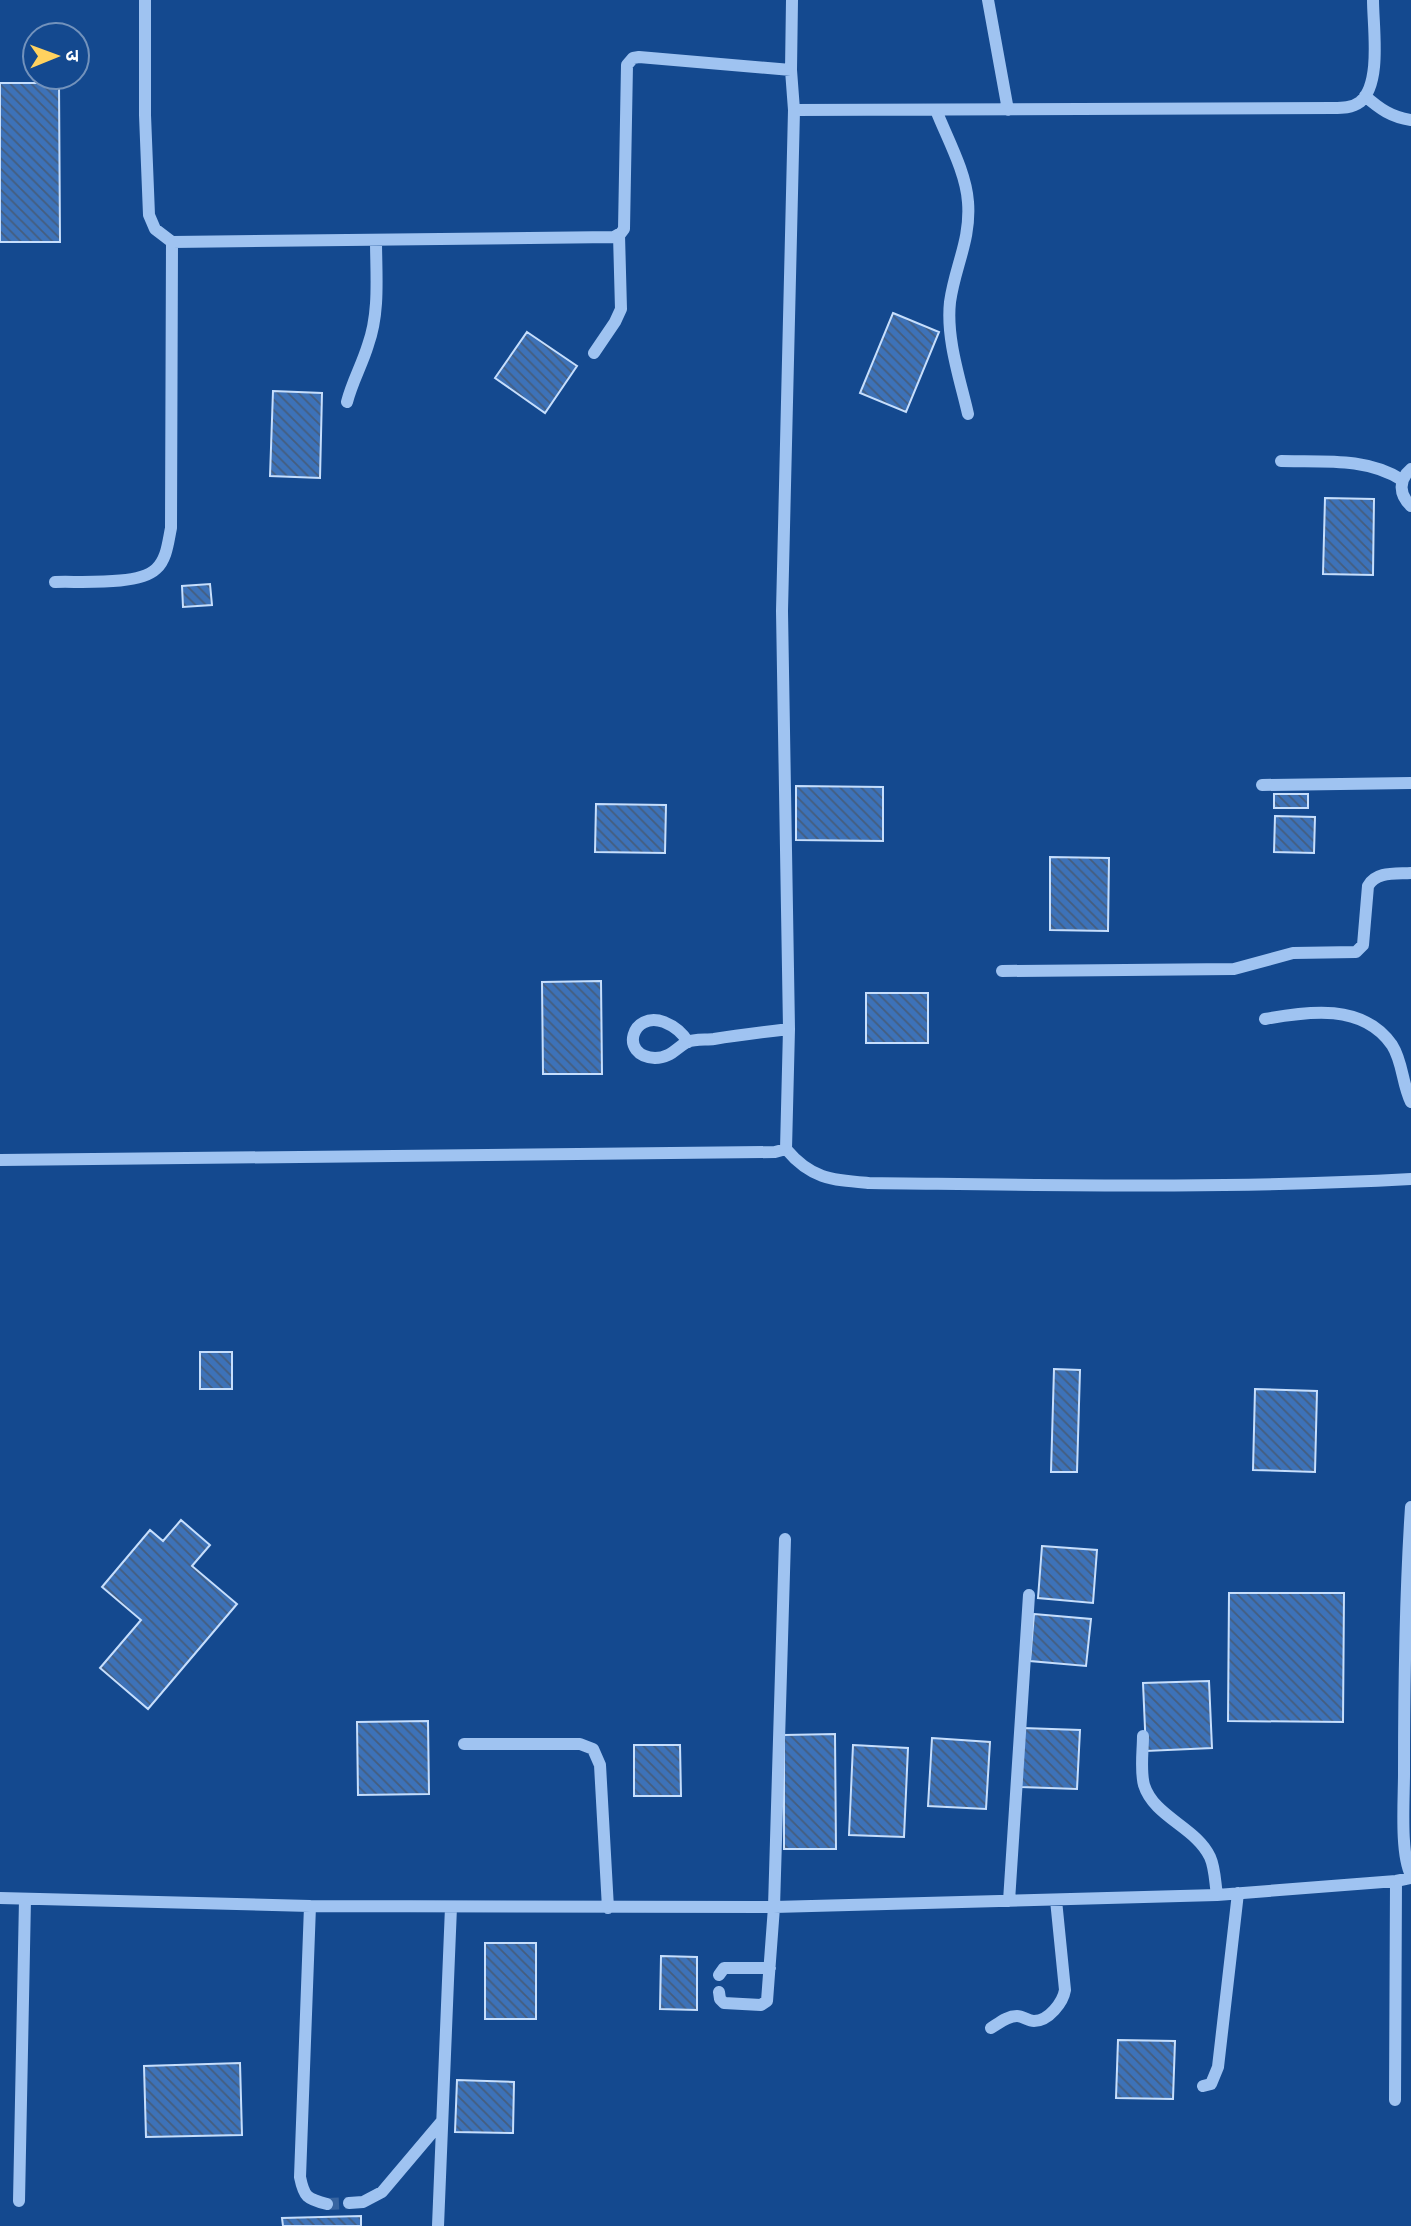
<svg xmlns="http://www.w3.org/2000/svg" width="1411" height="2226" font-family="Montserrat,'Noto Sans Devanagari',sans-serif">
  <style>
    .building { fill: url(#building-back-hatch); stroke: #c6defc; stroke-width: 2 }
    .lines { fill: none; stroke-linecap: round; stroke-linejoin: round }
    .minor-tunnel { stroke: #3764a0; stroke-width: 12; stroke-dasharray: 12 6; stroke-linecap: butt }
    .minor { stroke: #9fc3f1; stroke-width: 12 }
  </style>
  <defs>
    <pattern id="building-back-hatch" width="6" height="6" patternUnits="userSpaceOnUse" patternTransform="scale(1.75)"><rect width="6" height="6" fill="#3d72b8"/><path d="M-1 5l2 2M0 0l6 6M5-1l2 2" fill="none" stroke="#455d7d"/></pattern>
  </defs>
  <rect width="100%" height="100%" fill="#14498f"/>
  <path class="building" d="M0,83H59L60,242H0Z
    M893,313L939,332L906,412L860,393Z
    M527,332L577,366L545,413L495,378Z
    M273,391L322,393L320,478L270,476Z
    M1325,498L1374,499L1373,575L1323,574Z
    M210,584L212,605L183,607L182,586Z
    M796,786L883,787V841L796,840Z
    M1274,794H1308V808H1274Z
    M596,804L666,805L665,853L595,852Z
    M1275,816L1315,817L1314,853L1274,852Z
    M1050,857L1109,858L1108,931L1050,930Z
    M601,981L602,1074H543L542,982Z
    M866,993H928V1043H866Z
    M200,1352H232V1389H200Z
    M1054,1369L1080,1370L1077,1472H1051Z
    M1255,1389L1317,1391L1315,1472L1253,1470Z
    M181,1520L210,1545L192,1566L237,1604L148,1709L100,1668L141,1620L102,1587L150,1530L163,1541Z
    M1042,1546L1097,1550L1093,1603L1038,1598Z
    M1229,1593H1344L1343,1722L1228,1721Z
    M1034,1614L1091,1619L1086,1666L1030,1661Z
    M1209,1681L1212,1748L1146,1751L1143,1683Z
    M428,1721L429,1794L358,1795L357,1722Z
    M1023,1728L1080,1730L1077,1789L1021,1787Z
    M835,1734L836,1849H784V1735Z
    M932,1738L990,1742L986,1809L928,1806Z
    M634,1745H680L681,1796H634Z
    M853,1745L908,1748L904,1837L849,1835Z
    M485,1943H536V2019H485Z
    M661,1956L697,1957V2010L660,2009Z
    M1118,2040L1175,2041L1173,2099L1116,2098Z
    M240,2063L242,2135L146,2137L144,2066Z
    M457,2080L514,2082L513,2133L455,2132Z
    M361,2216V2226H283L282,2218Z"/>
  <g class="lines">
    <path class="minor-tunnel" d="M327,2204L349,2203"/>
    <path class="minor" d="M145,0V115L149,215L155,229L172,242
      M792,0L791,70L794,110L782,611L789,1029L786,1149C811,1179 832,1180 869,1183C1050,1185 1231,1189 1411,1179
      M988,0L1008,110
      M1365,96C1380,109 1391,117 1411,120
      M794,110L1333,108C1342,108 1352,108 1360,102C1382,84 1373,27 1373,0
      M936,110C947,138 966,172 968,202C971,240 955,266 950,302C946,339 960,379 968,414
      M594,353L615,322L621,309L619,235
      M347,402C352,382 362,365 368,345C380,312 376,274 376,240
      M1281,461C1322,462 1367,457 1402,480
      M1411,469C1398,480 1399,495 1411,506
      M55,582C79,581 138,586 156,569C167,559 168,542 171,528L172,242L614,237L621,233L624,229L627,65L633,58L639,57L791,70
      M1262,785L1411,783
      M1002,971L1234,969L1293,953L1356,952L1363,945L1368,886C1376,871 1396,874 1411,873
      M1265,1019C1308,1011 1363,1003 1392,1045C1403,1062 1402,1084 1411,1102
      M688,1042C682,1032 674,1026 664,1022C632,1010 618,1056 655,1058C670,1058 675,1049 687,1042C694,1039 706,1040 714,1039C739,1035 764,1032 789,1029
      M0,1160L775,1152L786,1149
      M1411,1507C1405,1596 1404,1685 1404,1774C1404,1800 1400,1854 1411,1875
      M1143,1736C1143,1751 1140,1770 1144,1785C1154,1817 1196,1827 1210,1857C1215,1868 1215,1882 1217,1895
      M464,1744H580L593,1749L600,1765L608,1908
      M0,1898L310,1906L774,1907L1217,1895L1396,1881L1411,1878
      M1009,1901L1029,1595
      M310,1906L300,2177C304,2197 307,2199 327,2204
      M719,1975L724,1968H770
      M719,1992L720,1999L724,2003L761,2005L767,2001L774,1907L785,1539
      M991,2028C999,2023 1007,2016 1017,2016C1023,2016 1028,2021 1034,2021C1049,2021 1063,2002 1065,1990L1056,1900
      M1203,2086L1211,2084L1218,2067L1238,1893
      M1395,2100L1396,1881
      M19,2201L25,1899
      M349,2203L363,2202L382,2192L442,2121
      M438,2226L451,1907"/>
  </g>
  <g transform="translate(56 56) rotate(89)"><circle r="33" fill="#14498f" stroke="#7292bc" stroke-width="2"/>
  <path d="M0-5L12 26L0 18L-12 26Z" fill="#ffd25f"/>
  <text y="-10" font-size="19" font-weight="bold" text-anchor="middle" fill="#ffffff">उ</text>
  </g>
</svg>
